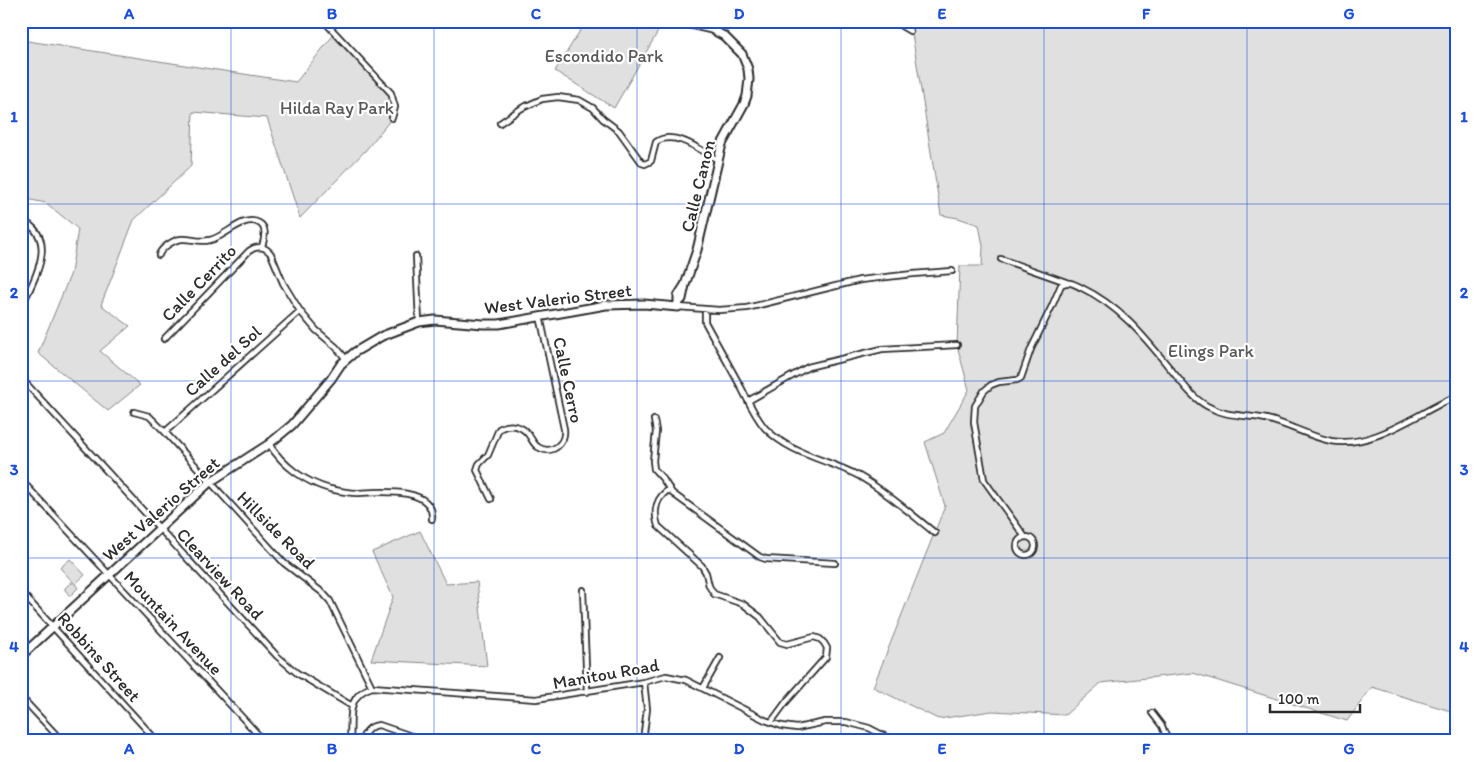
<svg xmlns="http://www.w3.org/2000/svg" width="1478" height="762" font-family="Itim,sans-serif">
  <style>
    .green { fill: #e0e0e0; stroke: #868686 }
    .lines { fill: none; stroke-linecap: round; stroke-linejoin: round }
    .street-casing { stroke: #2b2b2b; stroke-width: 8 }
    .secondary-casing { stroke: #2b2b2b; stroke-width: 11 }
    .street { stroke: #fff; stroke-width: 4.5 }
    .secondary { stroke: #fff; stroke-width: 7 }
    .grid { fill: none; stroke: #1d4ed8; stroke-width: 1; stroke-opacity: 0.55 }
    .labels { text-anchor: middle; stroke-width: 4.5; stroke-linejoin: round; paint-order: stroke }
    .park-label { font-size: 18px; fill: #585858; stroke: #fff }
    .street-label { font-size: 18px; fill: #2b2b2b; stroke: #fff }
    .neatline { fill: none; stroke: #1d4ed8; stroke-width: 2 }
    .grid-label { font-size: 16px; text-anchor: middle; font-weight: bold; fill: #1d4ed8 }
  </style>
  <rect width="100%" height="100%" fill="#fff"/>
  <filter id="ink" filterUnits="userSpaceOnUse"><feTurbulence type="fractalNoise" baseFrequency=".02" numOctaves="2"/><feDisplacementMap in="SourceGraphic" scale="10" xChannelSelector="R" yChannelSelector="G"/><feConvolveMatrix kernelMatrix="1 2 1 2 8 2 1 2 1" color-interpolation-filters="sRGB"/></filter>
  <g filter="url(#ink)">
    <path class="green" d="M586,21H664L614,108L555,71Z
      M910,21H1457V713L1372,687L1347,721L1193,673L1101,683L1065,715L992,711L938,719L873,687L945,506L925,442L944,433L969,390L957,345L960,266H982L983,246L979,225L958,218L941,215Z
      M335,33L394,100L392,118L365,151L300,218L267,118L193,112L191,166L134,220L101,305L130,326L100,351L140,385L108,411L38,353L71,273L78,229L46,203L21,198V40L296,82Z
      M420,531L446,584L477,582L487,666L371,660L393,597L372,552Z
      M70,559L85,575L75,584L78,588L70,596L65,590V588L70,583H74L60,568Z"/>
    <g class="lines">
      <g class="street-casing">
        <path id="street" d="M324,21L391,93L395,107L392,118
          M893,21L910,31
          M500,123L522,108L542,99L558,97L579,100L593,108L603,119L619,131L642,163L645,164L651,161L656,142C674,129 702,151 718,160
          M21,220C61,238 33,280 21,308
          M159,255C161,249 165,247 169,244C185,233 194,244 210,240C225,237 244,214 259,223C268,228 264,239 262,247
          M416,256L419,322
          M1001,259L1066,282
          M678,307L719,310L747,308L860,280L913,274L952,271
          M705,309V322C717,344 730,367 742,389C749,403 755,416 765,428C791,455 827,459 859,476C887,492 911,514 935,533
          M164,339L249,251C257,245 265,246 271,254L283,283L300,311L316,330L336,347L346,359
          M21,378L277,656L297,673L352,706
          M748,401L808,367L882,349L957,345
          M134,412L149,416L165,432L284,563L323,593L330,601L372,687
          M654,420L656,431L653,461L654,469L663,479L672,493L760,557L766,559L835,563
          M165,432L300,311
          M269,444C283,466 305,482 330,489C339,491 348,493 357,493C378,492 435,486 432,519
          M21,480L264,741
          M670,489C656,497 653,511 658,526L702,566L706,573L709,586L714,594L743,604L760,617L780,642L787,644L814,637L820,639L824,643L827,648L826,657L786,702L772,721
          M491,499L477,470L479,464L488,455L499,429C509,423 521,425 528,434C532,439 533,444 538,447C552,456 566,443 564,429L540,316
          M1017 546a9 9 0 1 1 18 0a9 9 0 1 1-18 0Z
          M1025,537L984,480L974,422L975,406L984,391L991,385L999,382L1017,380L1021,378L1031,349L1052,306L1061,285C1068,280 1074,284 1082,288C1118,305 1143,335 1168,366C1180,380 1191,397 1207,406C1228,418 1245,414 1266,419C1288,424 1308,436 1331,441C1374,449 1418,412 1457,396
          M583,590L587,692
          M21,592L157,741
          M703,688L720,658
          M21,697L62,741
          M1152,713L1162,726L1168,741
          M350,741C352,718 345,696 372,687L536,699L644,682L666,676L686,680L765,720L782,726L797,728L825,722H846L869,728L894,741
          M361,741C365,732 369,726 379,725L426,741
          M643,741L647,709L644,682"/>
      </g>
      <g class="secondary-casing">
        <path id="secondary" d="M678,303L682,299L685,285
          M21,656L210,482L269,444L292,425L331,379L341,364L355,352L382,336L419,322L435,320L483,324H499L606,305L644,304L678,307V296L685,285L697,250L722,144L744,104L747,96L749,79L748,69L742,54L724,36L711,29L677,21"/>
      </g>
      <use href="#street" class="street"/>
      <use href="#secondary" class="secondary"/>
    </g>
  </g>
  <path class="grid" d="M231,21V741M434,21V741M637,21V741M841,21V741M1044,21V741M1247,21V741M21,204H1457M21,381H1457M21,558H1457"/>
  <g class="labels">
    <g class="park-label">
      <text x="604" y="62">Escondido Park</text>
      <text x="337" y="114">Hilda Ray Park</text>
      <text x="1211" y="357">Elings Park</text>
    </g>
    <g class="street-label">
      <text transform="translate(698 186) rotate(-76)" y="6">Calle Canon</text>
      <text transform="translate(199 283) rotate(-46)" y="6">Calle Cerrito</text>
      <text transform="translate(558 299) rotate(-7)" y="6">West Valerio Street</text>
      <text transform="translate(223 361) rotate(-42)" y="6">Calle del Sol</text>
      <text transform="translate(568 380) rotate(78)" y="6">Calle Cerro</text>
      <text transform="translate(161 509) rotate(-41)" y="6">West Valerio Street</text>
      <text transform="translate(276 530) rotate(45)" y="6">Hillside Road</text>
      <text transform="translate(220 574) rotate(47)" y="6">Clearview Road</text>
      <text transform="translate(173 623) rotate(47)" y="6">Mountain Avenue</text>
      <text transform="translate(99 657) rotate(48)" y="6">Robbins Street</text>
      <text transform="translate(606 674) rotate(-10)" y="6">Manitou Road</text>
    </g>
  </g>
  <rect width="1478" height="762" fill="none" stroke="#fff" stroke-width="55"/>
  <path d="M1270 704v8h90v-8" fill="none" stroke="#2b2b2b" stroke-width="2.5"/>
  <text x="1278" y="704" font-size="15" fill="#2b2b2b" stroke="#ffffff" stroke-width="4" paint-order="stroke">100 m</text>
  <rect x="28" y="28" width="1422" height="706" class="neatline"/>
  <g class="grid-label">
    <text x="129" y="19">A</text>
    <text x="332" y="19">B</text>
    <text x="536" y="19">C</text>
    <text x="739" y="19">D</text>
    <text x="942" y="19">E</text>
    <text x="1146" y="19">F</text>
    <text x="1349" y="19">G</text>
    <text x="14" y="122">1</text>
    <text x="1464" y="122">1</text>
    <text x="14" y="298">2</text>
    <text x="1464" y="298">2</text>
    <text x="14" y="475">3</text>
    <text x="1464" y="475">3</text>
    <text x="14" y="652">4</text>
    <text x="1464" y="652">4</text>
    <text x="129" y="754">A</text>
    <text x="332" y="754">B</text>
    <text x="536" y="754">C</text>
    <text x="739" y="754">D</text>
    <text x="942" y="754">E</text>
    <text x="1146" y="754">F</text>
    <text x="1349" y="754">G</text>
  </g>
</svg>
